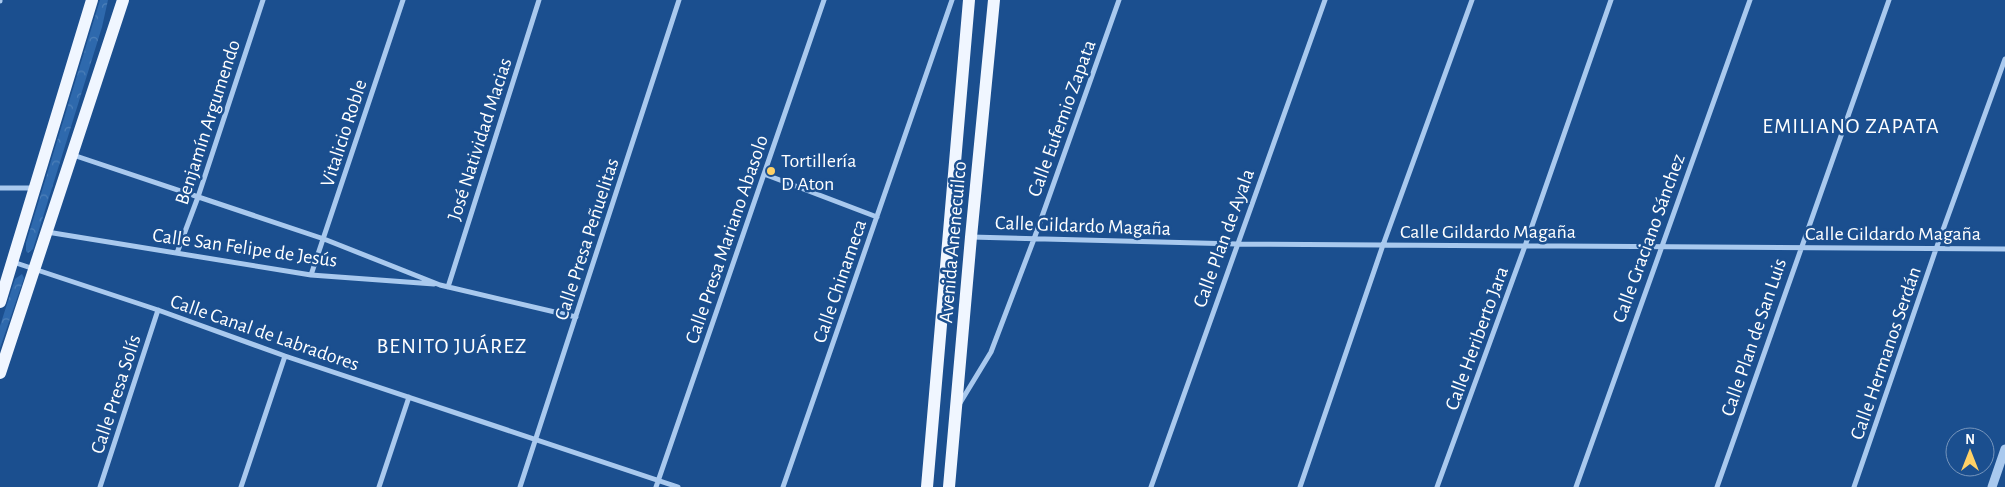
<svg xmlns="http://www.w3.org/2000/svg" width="2005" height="487" font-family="'Alegreya Sans',sans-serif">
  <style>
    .forest { fill: url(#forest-crowns) }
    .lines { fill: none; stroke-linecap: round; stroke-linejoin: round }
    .minor { stroke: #a9c9ee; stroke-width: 5 }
    .tertiary { stroke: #a9c9ee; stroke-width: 9 }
    .primary { stroke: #f0f6ff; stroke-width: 12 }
    .poi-dot { fill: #ffd166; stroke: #1b4f8f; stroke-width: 2 }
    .labels { text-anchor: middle; stroke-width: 5; stroke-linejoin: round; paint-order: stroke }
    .street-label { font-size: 20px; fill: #fff; stroke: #1b4f8f }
    .poi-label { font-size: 20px; fill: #fff; stroke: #1b4f8f; text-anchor: start }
    .quarter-label { font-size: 22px; letter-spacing: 1px; fill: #fff; stroke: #1b4f8f }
  </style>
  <defs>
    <pattern id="forest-crowns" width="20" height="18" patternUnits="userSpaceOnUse" patternTransform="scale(1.25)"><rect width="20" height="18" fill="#2e69ad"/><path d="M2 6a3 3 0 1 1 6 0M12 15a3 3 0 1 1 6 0" fill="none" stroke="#4d80b9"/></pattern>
  </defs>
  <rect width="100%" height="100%" fill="#1b4f8f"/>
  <path class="forest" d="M100,0H108L102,27L33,249L28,253L26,251V243Z
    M22,274L24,278L0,348V326L15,279Z"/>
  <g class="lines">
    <path class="minor" d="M0,1V0
      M73,155L324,239L440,285L576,317
      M764,174L877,217
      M0,188H34
      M47,232L311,275L434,284
      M971,237L1237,244L2005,249
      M177,253L198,197L263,0
      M13,262L158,310L285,356L678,487
      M311,275L403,0
      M448,287L539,0
      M960,403L991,352L1034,239L1119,0
      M100,487L158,310
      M241,487L285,356
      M379,487L409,397
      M520,487L679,0
      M656,487L824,0
      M783,487L952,0
      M1151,487L1325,0
      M1300,487L1383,245L1472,0
      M1437,487L1525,246L1611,0
      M1576,487L1750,0
      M1717,487L1889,0
      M1854,487L1936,249L2005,59"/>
    <path class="tertiary" d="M1992,487L2005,449"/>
    <path class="primary" d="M0,302L92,0
      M0,373L123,0
      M927,487L969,0
      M949,487L971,237L994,0"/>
  </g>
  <circle class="poi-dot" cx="771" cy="171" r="5"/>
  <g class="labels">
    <g class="street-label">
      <text transform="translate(1061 118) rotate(-70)" y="7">Calle Eufemio Zapata</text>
      <text transform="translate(207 122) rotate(-72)" y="7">Benjamín Argumendo</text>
      <text transform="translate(343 133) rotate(-72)" y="7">Vitalicio Roble</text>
      <text transform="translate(479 139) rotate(-72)" y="7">José Natividad Macias</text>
      <text transform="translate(1083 225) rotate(2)" y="7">Calle Gildardo Magaña</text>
      <text x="1488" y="238">Calle Gildardo Magaña</text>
      <text x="1893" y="240">Calle Gildardo Magaña</text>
      <text transform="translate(1223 238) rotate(-70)" y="7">Calle Plan de Ayala</text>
      <text transform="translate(1648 238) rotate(-70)" y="7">Calle Graciano Sánchez</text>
      <text transform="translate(586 239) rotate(-72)" y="7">Calle Presa Peñuelitas</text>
      <text transform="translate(726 239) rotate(-71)" y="7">Calle Presa Mariano Abasolo</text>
      <text transform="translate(952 242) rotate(-85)" y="7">Avenida Anenecuilco</text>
      <text transform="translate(245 247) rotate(8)" y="7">Calle San Felipe de Jesús</text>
      <text transform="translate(839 281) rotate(-71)" y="7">Calle Chinameca</text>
      <text transform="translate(265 332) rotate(19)" y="7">Calle Canal de Labradores</text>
      <text transform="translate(1753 337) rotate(-71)" y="7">Calle Plan de San Luis</text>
      <text transform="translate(1476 338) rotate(-70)" y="7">Calle Heriberto Jara</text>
      <text transform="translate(1885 353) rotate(-71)" y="7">Calle Hermanos Serdán</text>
      <text transform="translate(115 394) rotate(-72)" y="7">Calle Presa Solís</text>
    </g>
    <g class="poi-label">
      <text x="781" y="167">Tortillería<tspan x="781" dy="23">D Aton</tspan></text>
    </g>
    <g class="quarter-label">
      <text x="1851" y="133">EMILIANO ZAPATA</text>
      <text x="452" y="353">BENITO JUÁREZ</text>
    </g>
  </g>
  <g transform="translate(1970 452)"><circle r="24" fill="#1b4f8f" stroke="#7695bc"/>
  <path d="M0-4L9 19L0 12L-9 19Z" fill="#ffd166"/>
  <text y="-8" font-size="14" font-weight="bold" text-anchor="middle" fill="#ffffff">N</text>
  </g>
</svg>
